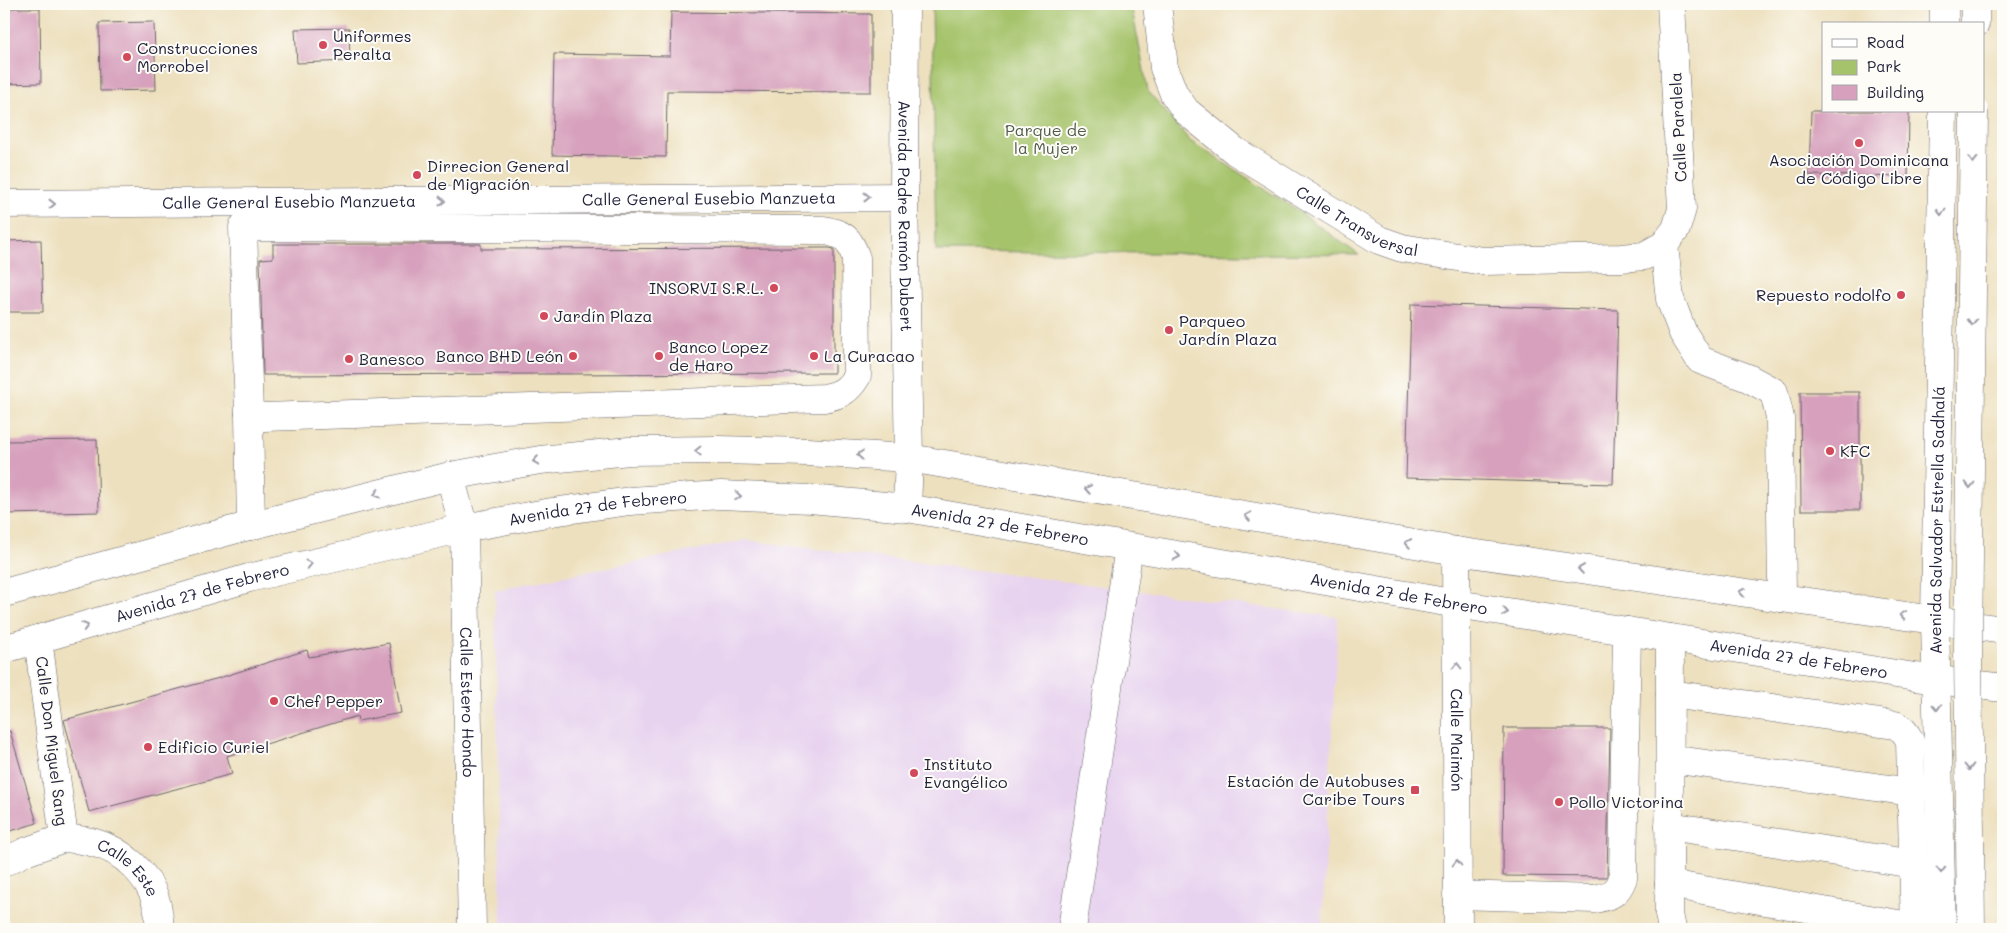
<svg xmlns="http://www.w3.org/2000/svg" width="2007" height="933" font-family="Mali,sans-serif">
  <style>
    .built { fill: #e7d2ef }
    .green { fill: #a5c36a; stroke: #647252 }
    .building { fill: #d7a1bd }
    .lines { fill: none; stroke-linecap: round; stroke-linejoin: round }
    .minor-casing { stroke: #696469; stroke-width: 29 }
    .major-casing { stroke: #696469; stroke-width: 29 }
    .highway-casing { stroke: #696469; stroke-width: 29 }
    .minor { stroke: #fff; stroke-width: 28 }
    .major { stroke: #fff; stroke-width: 28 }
    .highway { stroke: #fff; stroke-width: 28 }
    .highway-bridge-casing { stroke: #696469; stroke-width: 29; stroke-linecap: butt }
    .highway-bridge { stroke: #fff; stroke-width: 28 }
    .oneway { stroke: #9c9ca7 }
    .poi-dot { fill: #d1495b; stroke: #fdfcf7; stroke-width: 2 }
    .labels { text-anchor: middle; stroke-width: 4; stroke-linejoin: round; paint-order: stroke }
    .poi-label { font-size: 16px; fill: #22223b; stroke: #fdfcf7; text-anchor: start }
    .street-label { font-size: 16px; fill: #22223b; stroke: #fdfcf7 }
    .park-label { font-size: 16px; fill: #505a4b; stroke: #fdfcf7 }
  </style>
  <rect width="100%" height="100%" fill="#fdfcf7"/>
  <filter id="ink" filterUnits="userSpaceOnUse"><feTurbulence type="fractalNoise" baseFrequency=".02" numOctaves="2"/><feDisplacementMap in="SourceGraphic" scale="10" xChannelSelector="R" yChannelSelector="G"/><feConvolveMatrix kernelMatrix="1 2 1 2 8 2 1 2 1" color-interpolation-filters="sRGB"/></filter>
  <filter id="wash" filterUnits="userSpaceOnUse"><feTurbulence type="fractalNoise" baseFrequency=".0096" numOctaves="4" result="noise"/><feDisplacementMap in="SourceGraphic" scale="20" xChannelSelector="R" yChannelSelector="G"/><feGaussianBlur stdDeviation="1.12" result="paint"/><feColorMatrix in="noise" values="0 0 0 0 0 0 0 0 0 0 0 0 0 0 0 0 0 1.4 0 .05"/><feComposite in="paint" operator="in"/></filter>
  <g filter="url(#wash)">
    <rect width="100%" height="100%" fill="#ede0be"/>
    <path class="built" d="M746,540L1338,617L1322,929H501L495,590Z"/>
    <path class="green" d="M932,4H1131L1148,91L1190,141L1294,208L1359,255L936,251Z"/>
    <g id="blocks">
      <path class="building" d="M4,8H40L41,83L4,84Z
        M671,12L871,14V92L667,91L666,157L552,155L554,54L670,56Z
        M154,22L156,90L100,91L99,23Z
        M349,28L350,61L297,63L295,29Z
        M1811,111H1909L1908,177L1809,175Z
        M41,240L43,312H4V241Z
        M273,244H481V249L829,248L834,249V373L263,375L260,259L273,258Z
        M1411,304L1618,310L1613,484L1406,478Z
        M1800,392H1860V510H1801Z
        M97,440L99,512L6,514L5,441Z
        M389,643L401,713L358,721L357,716L227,756L232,774L89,812L64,720L219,678L307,650L309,657Z
        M1504,728H1610L1607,877L1503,876Z
        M10,731L37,823L4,833V732Z"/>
    </g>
  </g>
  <g filter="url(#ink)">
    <use href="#blocks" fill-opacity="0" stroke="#696469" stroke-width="1"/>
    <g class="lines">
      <g class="minor-casing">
        <g id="minor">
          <path id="s1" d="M905,4L904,197L909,458L907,508"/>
          <path id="s2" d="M1157,4L1164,68L1174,94L1186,111L1235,151L1379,240L1402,248L1483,261L1621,258L1644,256L1664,245L1676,229L1682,209L1671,4"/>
          <path id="s3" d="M4,204L904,197"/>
          <path d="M243,227L823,230C845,235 849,237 856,258L857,376C848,391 840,395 824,398L264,417L249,414Z"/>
          <path d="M1664,245L1670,299L1683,333L1700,360L1748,378L1774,392L1780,418L1782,598"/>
          <path d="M249,414L251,526"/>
          <path id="s4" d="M450,476L464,528L472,929"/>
          <path id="s5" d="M1456,551L1458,929"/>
          <path d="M1670,638L1669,914L1672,929"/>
          <path d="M1670,694L1895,725C1903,729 1906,733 1910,741L1915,929"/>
          <path d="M1670,759L1912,792"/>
          <path d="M1669,826L1914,864"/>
          <path id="s6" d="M64,838C74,839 85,840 95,843C122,850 149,875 156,902C159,911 159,921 160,929"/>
          <path d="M4,862L25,852L64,838L38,639"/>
          <path d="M1669,884L1915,927"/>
          <path d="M1457,895L1595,899C1612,895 1617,894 1623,878L1627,631"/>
          <path d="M1072,929L1129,547"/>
        </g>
      </g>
      <g class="major-casing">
        <g id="major">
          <path d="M1944,24V4"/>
          <path d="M4,593L233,530L450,476L540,460L629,451L718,450L807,452L909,458L1456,551L2003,630"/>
          <path id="s7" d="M4,649L249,578L464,528L552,512L630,501L721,495L810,499L907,508L1457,604L1915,677L2003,688"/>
          <path id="s8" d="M1942,929L1935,620L1943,111"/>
        </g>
      </g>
      <g class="highway-casing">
        <path id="highway" d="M1975,24V4"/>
      </g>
      <use href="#minor" class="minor"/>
      <use href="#major" class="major"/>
      <use href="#highway" class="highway"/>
      <g class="highway-bridge-casing">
        <path id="highway-bridge" d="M1971,929L1968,648L1974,111"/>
      </g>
      <use href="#highway-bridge" class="highway-bridge"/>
    </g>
    <defs><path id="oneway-chevron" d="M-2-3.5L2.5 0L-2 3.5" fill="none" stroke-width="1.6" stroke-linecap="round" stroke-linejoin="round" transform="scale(1.25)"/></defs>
    <g class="oneway">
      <use href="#oneway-chevron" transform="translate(1973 160) rotate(91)"/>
      <use href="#oneway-chevron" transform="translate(867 197)"/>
      <use href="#oneway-chevron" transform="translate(442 201)"/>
      <use href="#oneway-chevron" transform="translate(52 204)"/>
      <use href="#oneway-chevron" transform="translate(1941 212) rotate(91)"/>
      <use href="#oneway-chevron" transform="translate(1972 322) rotate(91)"/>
      <use href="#oneway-chevron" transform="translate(698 451) rotate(179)"/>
      <use href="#oneway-chevron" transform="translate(860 455) rotate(-177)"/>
      <use href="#oneway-chevron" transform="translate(536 461) rotate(171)"/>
      <use href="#oneway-chevron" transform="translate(1970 485) rotate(91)"/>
      <use href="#oneway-chevron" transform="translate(1088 489) rotate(-170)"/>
      <use href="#oneway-chevron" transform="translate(377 494) rotate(166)"/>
      <use href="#oneway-chevron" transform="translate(738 496) rotate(3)"/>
      <use href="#oneway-chevron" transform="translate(1248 516) rotate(-170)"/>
      <use href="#oneway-chevron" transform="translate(1408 543) rotate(-170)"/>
      <use href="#oneway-chevron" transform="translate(1177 556) rotate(10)"/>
      <use href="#oneway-chevron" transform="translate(309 564) rotate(-13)"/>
      <use href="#oneway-chevron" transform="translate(1581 569) rotate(-172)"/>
      <use href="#oneway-chevron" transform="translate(1742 592) rotate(-172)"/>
      <use href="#oneway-chevron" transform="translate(1505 612) rotate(9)"/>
      <use href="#oneway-chevron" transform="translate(1903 615) rotate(-172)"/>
      <use href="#oneway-chevron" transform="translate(85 626) rotate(-16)"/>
      <use href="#oneway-chevron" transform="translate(1457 666) rotate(-90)"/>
      <use href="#oneway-chevron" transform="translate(1937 707) rotate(88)"/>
      <use href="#oneway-chevron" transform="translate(1969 767) rotate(89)"/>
      <use href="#oneway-chevron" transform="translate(1457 863) rotate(-90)"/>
      <use href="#oneway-chevron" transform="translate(1941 870) rotate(89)"/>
    </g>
  </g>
  <g class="poi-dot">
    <circle cx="323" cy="45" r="5"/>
    <circle cx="127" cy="57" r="5"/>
    <circle cx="1859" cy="143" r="5"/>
    <circle cx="417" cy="175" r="5"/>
    <circle cx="774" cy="288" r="5"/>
    <circle cx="1901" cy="295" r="5"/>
    <circle cx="544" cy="316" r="5"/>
    <circle cx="1169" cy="330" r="5"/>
    <circle cx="573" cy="356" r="5"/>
    <circle cx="659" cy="356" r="5"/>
    <circle cx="814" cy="356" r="5"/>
    <circle cx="349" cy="359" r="5"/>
    <circle cx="1830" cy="451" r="5"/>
    <circle cx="274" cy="701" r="5"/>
    <circle cx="148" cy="747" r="5"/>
    <circle cx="914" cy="773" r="5"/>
    <rect x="1410" y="785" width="10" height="10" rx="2.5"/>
    <circle cx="1559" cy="802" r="5"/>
  </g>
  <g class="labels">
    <g class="poi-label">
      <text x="333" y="42">Uniformes<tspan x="333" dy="18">Peralta</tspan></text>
      <text x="137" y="54">Construcciones<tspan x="137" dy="18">Morrobel</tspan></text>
      <text x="1859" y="166" text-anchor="middle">Asociación Dominicana<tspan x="1859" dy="18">de Código Libre</tspan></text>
      <text x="427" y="172">Dirrecion General<tspan x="427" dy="18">de Migración</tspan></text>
      <text x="764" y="294" text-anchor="end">INSORVI S.R.L.</text>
      <text x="1891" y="301" text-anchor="end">Repuesto rodolfo</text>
      <text x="554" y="322">Jardín Plaza</text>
      <text x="1179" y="327">Parqueo<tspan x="1179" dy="18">Jardín Plaza</tspan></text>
      <text x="669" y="353">Banco Lopez<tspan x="669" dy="18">de Haro</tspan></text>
      <text x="563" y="362" text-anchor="end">Banco BHD León</text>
      <text x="824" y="362">La Curacao</text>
      <text x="359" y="365">Banesco</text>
      <text x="1840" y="457">KFC</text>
      <text x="284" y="707">Chef Pepper</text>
      <text x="158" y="753">Edificio Curiel</text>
      <text x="924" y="770">Instituto<tspan x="924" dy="18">Evangélico</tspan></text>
      <text x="1405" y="787" text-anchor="end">Estación de Autobuses<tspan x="1405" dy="18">Caribe Tours</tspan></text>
      <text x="1569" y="808">Pollo Victorina</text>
    </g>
    <g class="street-label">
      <text transform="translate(1678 127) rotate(-93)" y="6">Calle Paralela</text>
      <text dy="6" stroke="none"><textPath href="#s3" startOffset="705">Calle General Eusebio Manzueta</textPath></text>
      <text dy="6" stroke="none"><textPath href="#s3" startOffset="285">Calle General Eusebio Manzueta</textPath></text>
      <text dy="6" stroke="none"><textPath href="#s1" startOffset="212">Avenida Padre Ramón Dubert</textPath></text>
      <text dy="6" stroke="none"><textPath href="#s2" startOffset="318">Calle Transversal</textPath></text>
      <text dy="6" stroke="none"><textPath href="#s7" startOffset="611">Avenida 27 de Febrero</textPath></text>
      <text dy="6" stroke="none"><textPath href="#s8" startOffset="409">Avenida Salvador Estrella Sadhalá</textPath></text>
      <text dy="6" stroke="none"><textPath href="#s7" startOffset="1016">Avenida 27 de Febrero</textPath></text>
      <text dy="6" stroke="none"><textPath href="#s7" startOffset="206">Avenida 27 de Febrero</textPath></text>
      <text dy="6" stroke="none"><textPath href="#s7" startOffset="1421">Avenida 27 de Febrero</textPath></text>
      <text dy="6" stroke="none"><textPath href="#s7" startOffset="1826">Avenida 27 de Febrero</textPath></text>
      <text dy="6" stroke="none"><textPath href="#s4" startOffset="228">Calle Estero Hondo</textPath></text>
      <text dy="6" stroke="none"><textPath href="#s5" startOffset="189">Calle Maimón</textPath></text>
      <text transform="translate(52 741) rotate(83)" y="6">Calle Don Miguel Sang</text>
      <text dy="6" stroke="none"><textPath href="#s6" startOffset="74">Calle Este</textPath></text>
    </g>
    <g class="park-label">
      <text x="1046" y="136">Parque de<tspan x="1046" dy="18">la Mujer</tspan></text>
    </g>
  </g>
  <rect width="2007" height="933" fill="none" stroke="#fdfcf7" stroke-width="20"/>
  <rect x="1822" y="22" width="162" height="90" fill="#fdfcf7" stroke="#a5a5ac"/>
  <rect x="1832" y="39" width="25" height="8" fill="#ffffff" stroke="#a5a5ac"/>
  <text x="1867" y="48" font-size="15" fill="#22223b">Road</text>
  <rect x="1832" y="60" width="25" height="15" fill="#a5c36a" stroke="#a5a5ac"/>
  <text x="1867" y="72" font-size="15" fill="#22223b">Park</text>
  <rect x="1832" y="85" width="25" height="15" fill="#d7a1bd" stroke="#a5a5ac"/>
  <text x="1867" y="98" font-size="15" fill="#22223b">Building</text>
</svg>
